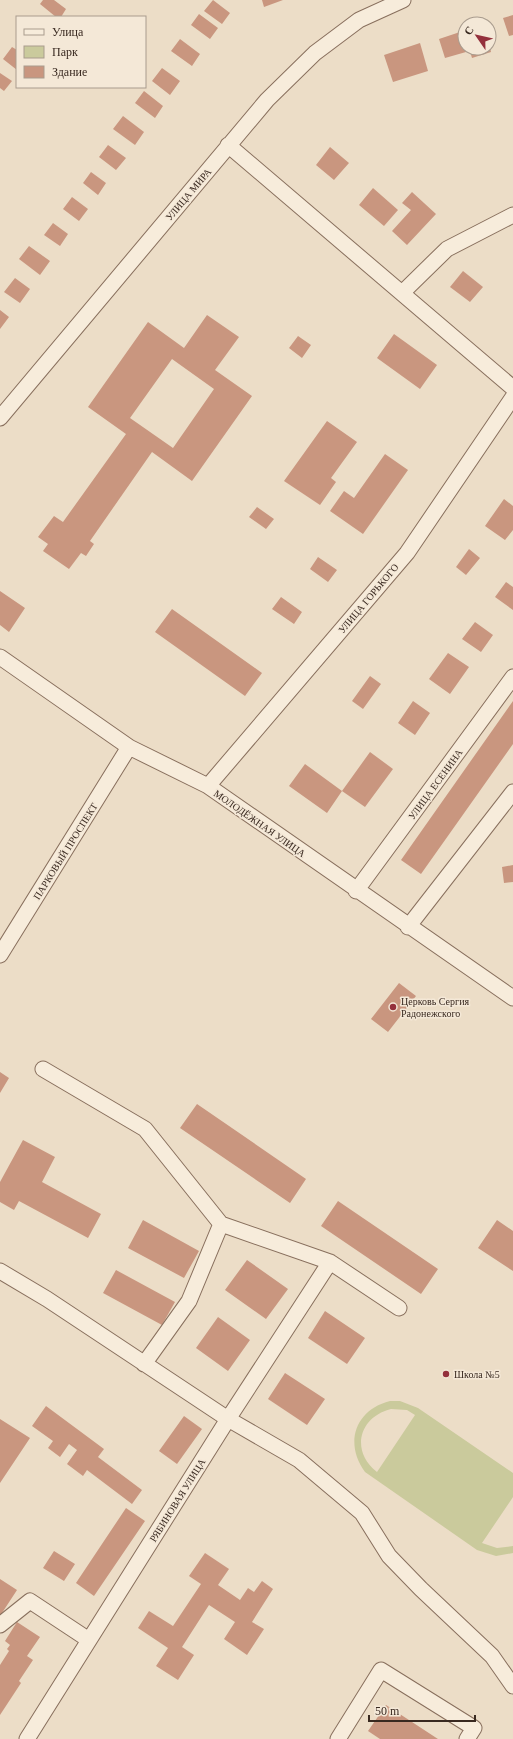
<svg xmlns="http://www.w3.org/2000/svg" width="513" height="1739" font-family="Georgia,serif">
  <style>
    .green { fill: #caca9c; fill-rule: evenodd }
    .building { fill: #c9967f; fill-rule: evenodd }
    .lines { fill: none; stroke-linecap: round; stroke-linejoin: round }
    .minor-casing { stroke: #886f5d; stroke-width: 17 }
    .minor { stroke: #f7ecdb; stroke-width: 15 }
    .poi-dot { fill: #94303c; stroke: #f4e8d7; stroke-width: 1.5 }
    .labels { text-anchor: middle; stroke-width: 3; stroke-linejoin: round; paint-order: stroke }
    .street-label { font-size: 10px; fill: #392920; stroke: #f4e8d7 }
    .poi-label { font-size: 10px; fill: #392920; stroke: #f4e8d7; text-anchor: start }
  </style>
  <rect width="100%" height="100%" fill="#ecddc7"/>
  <path class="green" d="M390,1401H400L418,1408L513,1473V1497L482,1543L497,1548L513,1546V1553L496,1556L477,1550L365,1472C344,1443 355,1410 390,1401ZM391,1409L407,1410L415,1415L377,1472C350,1451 359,1417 391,1409Z"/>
  <path class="building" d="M43,0H54L66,9L61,17H56L40,4Z
    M213,0L230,13L222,24L204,11Z
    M262,0H283L264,7Z
    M199,14L218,28L210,39L191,25Z
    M513,15V35L509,36L503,18Z
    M460,32L466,52L445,58L439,39Z
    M180,39L200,54L192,66L171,51Z
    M420,43L428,71L393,82L384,55Z
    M12,47L17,50V70L3,59Z
    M469,48H490L491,52L472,58Z
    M162,68L180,81L170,95L152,81Z
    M0,73L12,81L4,91L0,88Z
    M144,91L163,106L155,118L135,103Z
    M123,116L144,132L135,145L113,129Z
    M108,145L126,158L116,170L99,157Z
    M330,147L349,163L334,180L316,165Z
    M91,172L106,183L98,195L83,183Z
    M373,188L398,210L384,226L359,205Z
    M412,192L436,214L407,245L392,231L411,210L402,203Z
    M72,197L88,209L79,221L63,209Z
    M53,223L68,234L60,246L44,235Z
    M29,246L50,261L40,275L19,259Z
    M463,271L483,287L470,302L450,287Z
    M15,278L30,289L20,303L4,292Z
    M0,310L9,317L0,329Z
    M207,315L239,337L215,370L252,396L192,481L152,452L90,541L94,544L86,556L81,553L69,569L43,551L48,544L38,537L54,516L63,522L126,434L88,407L148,322L184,348ZM172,359L214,389L173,448L130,418Z
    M394,334L437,365L420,389L377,358Z
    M298,336L311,345L302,358L289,348Z
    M327,421L357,442L331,478L336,482L320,505L284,481Z
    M385,454L408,470L363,534L330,511L344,491L354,498Z
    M504,499L513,506V530L505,540L485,526Z
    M257,507L274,519L266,529L249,517Z
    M469,549L480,558L466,575L456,567Z
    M318,557L337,570L328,582L310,569Z
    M506,582L513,587V610L495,597Z
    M0,591L25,608L9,632L0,625Z
    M281,597L302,612L294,624L272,609Z
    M172,609L262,673L245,696L155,632Z
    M475,622L493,635L481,652L462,639Z
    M448,653L469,667L450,694L429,679Z
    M370,676L381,684L363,709L352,701Z
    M413,701L430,713L415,735L398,723Z
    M513,701V744L421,874L401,860Z
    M370,752L393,769L365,807L342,791Z
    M305,764L342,791L327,813L289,786Z
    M513,865V882L504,883L502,867Z
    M399,983L416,996L388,1032L371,1019Z
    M0,1072L9,1078L0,1093Z
    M197,1104L306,1179L290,1203L180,1128Z
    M23,1140L55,1157L42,1182L101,1214L88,1238L19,1201L14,1210L0,1202V1182Z
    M338,1201L438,1269L421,1294L321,1226Z
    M143,1220L199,1251L184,1278L128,1248Z
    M497,1220L513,1231V1271L478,1248Z
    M247,1260L288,1289L266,1319L225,1290Z
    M116,1270L175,1302L162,1325L103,1293Z
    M325,1311L365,1338L347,1364L308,1338Z
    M218,1317L250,1340L228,1371L196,1348Z
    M285,1373L325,1399L307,1425L268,1399Z
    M46,1406L104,1449L98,1457L142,1490L132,1504L87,1470L83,1476L67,1464L77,1450L69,1444L60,1457L48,1448L53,1441L32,1426Z
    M184,1416L202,1429L177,1464L159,1451Z
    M0,1419L30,1438L0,1483Z
    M126,1508L145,1521L94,1596L76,1583Z
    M54,1551L75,1564L64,1581L43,1568Z
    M205,1553L229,1569L218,1585L240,1600L248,1588L254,1592L262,1581L273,1589L252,1622L264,1629L247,1655L224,1639L235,1622L209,1605L182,1647L194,1655L178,1680L156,1666L168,1648L138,1628L149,1611L173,1626L201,1584L189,1576Z
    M0,1579L17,1590L0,1616Z
    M17,1622L40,1637L27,1656L33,1660L19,1681L21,1683L0,1715V1665L9,1651L7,1649L10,1645L5,1641Z
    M386,1705L438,1739H380L368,1731Z"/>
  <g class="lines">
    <g class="minor-casing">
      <path id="minor" d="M228,145L513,388
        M402,293L447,249L513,215
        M0,418L267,100L315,53L359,20L403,0
        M0,657L129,747L208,786L513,998
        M208,786L407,553L513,397
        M356,891L513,677
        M408,927L513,792
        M0,955L129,747
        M43,1069L145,1129L221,1224L330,1262L399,1308
        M0,1271L47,1299L228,1419L299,1460L362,1513L389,1556L421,1589L492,1656L513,1686
        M144,1364L189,1301L221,1224
        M0,1625L30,1601L89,1640
        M27,1739L228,1419L330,1262
        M338,1739L381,1670L474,1728L467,1739"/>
    </g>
    <use href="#minor" class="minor"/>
  </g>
  <g class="poi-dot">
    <circle cx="393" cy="1007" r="4"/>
    <circle cx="446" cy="1374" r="4"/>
  </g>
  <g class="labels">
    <g class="street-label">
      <text transform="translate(188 194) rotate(-50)" y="4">УЛИЦА МИРА</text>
      <text transform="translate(368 598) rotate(-50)" y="4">УЛИЦА ГОРЬКОГО</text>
      <text transform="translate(435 784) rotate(-54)" y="4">УЛИЦА ЕСЕНИНА</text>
      <text transform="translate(260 823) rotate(35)" y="4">МОЛОДЁЖНАЯ УЛИЦА</text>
      <text transform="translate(65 851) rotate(-58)" y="4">ПАРКОВЫЙ ПРОСПЕКТ</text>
      <text transform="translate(177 1500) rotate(-58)" y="4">РЯБИНОВАЯ УЛИЦА</text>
    </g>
    <g class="poi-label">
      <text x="401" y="1005">Церковь Сергия<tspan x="401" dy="12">Радонежского</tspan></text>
      <text x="454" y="1378">Школа №5</text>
    </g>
  </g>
  <rect x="16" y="16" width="130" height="72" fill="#f4e8d7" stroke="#a99c8e"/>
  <rect x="24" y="29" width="20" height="6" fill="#f7ecdb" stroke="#a99c8e"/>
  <text x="52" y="36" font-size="12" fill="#392920">Улица</text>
  <rect x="24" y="46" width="20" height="12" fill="#caca9c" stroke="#a99c8e"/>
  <text x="52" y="56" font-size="12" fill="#392920">Парк</text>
  <rect x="24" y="66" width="20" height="12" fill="#c9967f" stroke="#a99c8e"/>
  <text x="52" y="76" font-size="12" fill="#392920">Здание</text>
  <g transform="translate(477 36) rotate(304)"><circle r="19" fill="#f4e8d7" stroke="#a99c8e"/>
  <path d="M0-3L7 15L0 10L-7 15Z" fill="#94303c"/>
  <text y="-6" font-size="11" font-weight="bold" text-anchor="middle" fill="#392920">С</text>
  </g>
  <path d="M369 1715v6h106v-6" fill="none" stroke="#392920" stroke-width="2"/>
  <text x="375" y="1715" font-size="12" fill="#392920" stroke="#f4e8d7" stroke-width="3" paint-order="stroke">50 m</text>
</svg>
